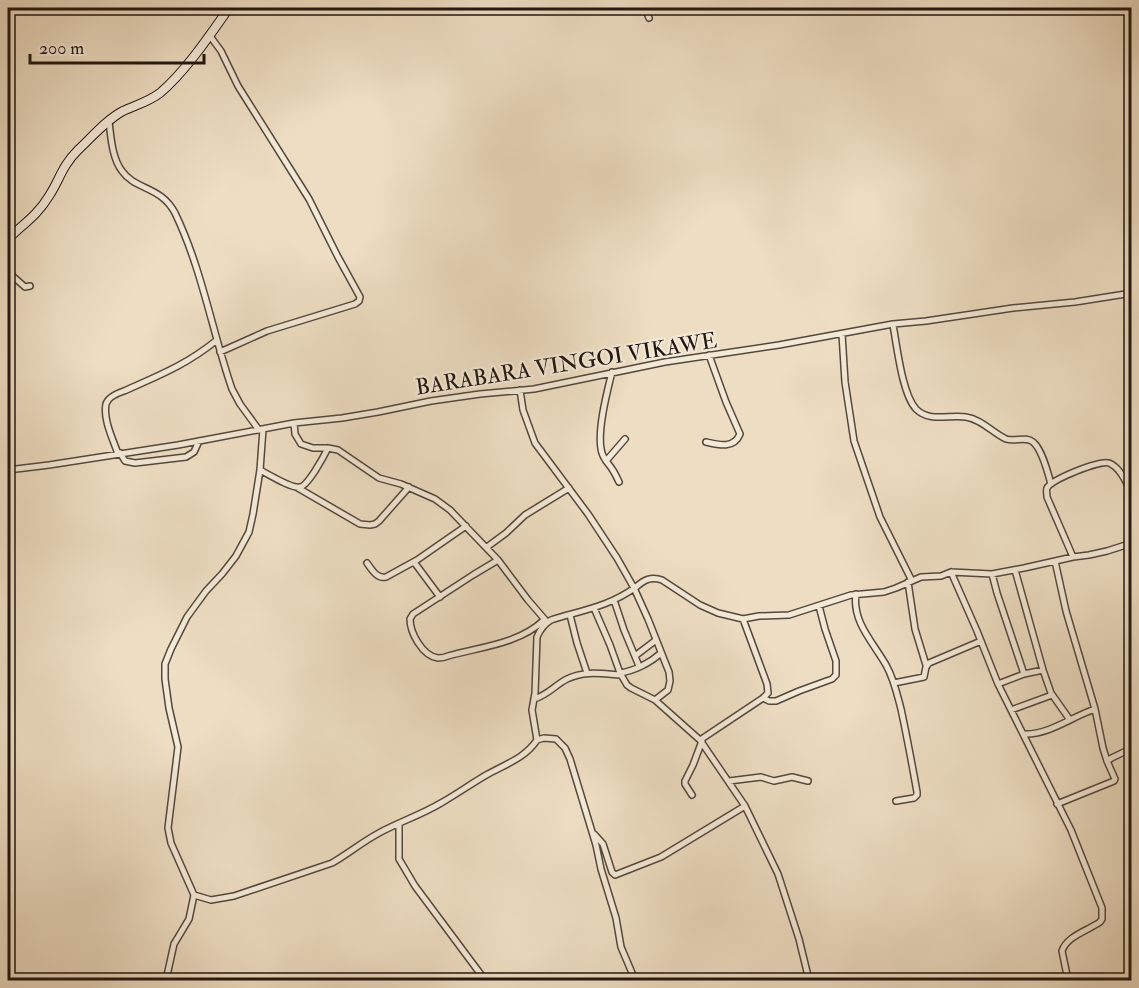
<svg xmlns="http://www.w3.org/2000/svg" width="1139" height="988" font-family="'IM FELL Double Pica',serif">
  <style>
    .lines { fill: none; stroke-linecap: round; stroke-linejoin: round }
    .street-casing { stroke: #54483d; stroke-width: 8 }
    .secondary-casing { stroke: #211711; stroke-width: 10 }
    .street { stroke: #f3e9d7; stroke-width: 5 }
    .secondary { stroke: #f3e9d7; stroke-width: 8 }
    .labels { text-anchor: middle; stroke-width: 4.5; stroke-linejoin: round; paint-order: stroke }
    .street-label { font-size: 22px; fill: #211711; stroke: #f3e9d7 }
  </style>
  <rect width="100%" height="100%" fill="#edddc2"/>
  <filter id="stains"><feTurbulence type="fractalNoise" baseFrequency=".00333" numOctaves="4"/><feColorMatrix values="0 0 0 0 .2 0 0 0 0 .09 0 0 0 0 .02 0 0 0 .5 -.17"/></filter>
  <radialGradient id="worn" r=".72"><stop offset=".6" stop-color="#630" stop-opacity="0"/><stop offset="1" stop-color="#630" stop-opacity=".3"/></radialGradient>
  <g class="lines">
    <g class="street-casing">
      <path id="street" d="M645,8L649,18
        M210,36L221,51L238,86L309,199L338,257L360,297L359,301L355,304L267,331L220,352
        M109,122C111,137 112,158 122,171C135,190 161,186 175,213C202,269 212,331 232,389L240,404L259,430
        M8,272L25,287L30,286
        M893,325C897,346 902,394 916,409C930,423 950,414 966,417C981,419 993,433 1006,439C1015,442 1026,436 1033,442C1042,449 1048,473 1051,484
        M842,334L845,382L854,441L880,517L912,581
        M612,372C607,392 596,434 602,453C604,460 609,464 612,469C615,473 617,478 619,482
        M520,390L523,410L535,443L588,514L617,558L634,588L648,619L669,672L670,681L668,690L655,700
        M294,423L295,434L301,444L313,448H328L338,450L379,478L401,484L435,499L450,510L498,560L528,600L547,622
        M706,442C719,445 734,449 740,434L726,402L709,355
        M120,453L125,461L135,463L186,457L194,452L199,441
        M118,454C113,439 103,420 106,404C108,397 118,393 124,391C160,375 186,365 217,340
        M606,461L625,439
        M8,470L49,465L178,445L294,423L342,418L378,412L431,401L480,394L534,389L665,362L779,345L893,324L926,321L1013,308L1075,302L1132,293
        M260,470C268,474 292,489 300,487C308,486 324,456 328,448
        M298,488L360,524L370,525L375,524L379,521L409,487
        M487,547L506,533L525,515L569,488
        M1073,557L1047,497C1047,495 1046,490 1047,488C1052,479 1100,460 1109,463C1121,468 1126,483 1132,493
        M498,560L473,575L413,614L410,619C410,632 422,656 438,658C440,658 446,657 448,656C480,647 519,644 544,620
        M1055,561L1066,611L1095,709L1103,748L1107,761L1115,779L1114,781L1057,804
        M414,562L440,597
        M367,563C372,570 377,579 386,577L417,560L466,526
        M1015,570L1043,670L1051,693L1070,720
        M951,572L977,631L998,684L1071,830L1102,908V919L1100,922C1087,931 1067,936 1062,951L1068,980
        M992,574L997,593L1024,674
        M908,582L915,629L926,665
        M856,594C852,622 873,642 886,665C894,679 897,694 901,709C907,737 912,764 917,792V795L914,798L896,801
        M614,600L624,630L639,666
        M594,608L610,645L620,673L627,685L631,688L655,700L700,740L745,806L778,874L799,939L809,980
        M570,615L577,643L587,673
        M635,656L656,640
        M1132,656C1125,664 1128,671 1132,680
        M620,673C634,671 650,663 661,653
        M894,683L924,677L926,667L929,663L981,641
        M998,684L1024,674L1043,670
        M763,698L769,701H776L799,691L832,679L836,675V661L825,629L819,606
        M534,699C548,695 555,685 567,679C585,670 603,674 621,675
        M1011,710L1052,695
        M1024,734C1049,735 1071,717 1095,709
        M537,740L544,738L556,739L565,748L570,759L596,845L601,869L616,918L621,947L635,980
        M700,740L763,698L768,693L767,684L743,619
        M1107,761C1116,754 1122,755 1132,747
        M729,781L761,777L774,781L792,777L808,781
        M692,795L685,784V781L693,765L702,741
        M399,824V859L415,886L485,980
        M594,834L603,844L612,872L615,875L661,857L745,806
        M194,895L211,900L234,896L332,863C348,854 362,842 379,833C399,822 421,815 441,803C457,794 472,783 488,774C506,764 525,758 537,740L532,710L535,693L537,637C540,630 544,624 551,620C583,610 608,607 636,587C644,580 651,576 662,580L700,605L718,613L743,619L759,616L789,615L851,595L884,592L896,588L921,577L941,576L951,572L992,574L1024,568L1073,557L1089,555L1107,551L1132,543
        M166,980L174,944L189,919L194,895L171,843L168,828L178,747L169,708L165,679V664L171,649L187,617L206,591L222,574L236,556L249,532L253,514L260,470L263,429"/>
    </g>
    <g class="secondary-casing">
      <path id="secondary" d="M8,239C23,224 37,216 49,196C60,179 62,166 78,150C92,137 106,120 123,111C136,105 148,102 160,93C185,72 210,35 229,8"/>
    </g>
    <use href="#street" class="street"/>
    <use href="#secondary" class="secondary"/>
  </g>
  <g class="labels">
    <g class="street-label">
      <text transform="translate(566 363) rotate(-9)" y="8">BARABARA VINGOI VIKAWE</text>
    </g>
  </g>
  <rect width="1139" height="988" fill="none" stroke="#edddc2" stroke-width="30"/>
  <rect x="9" y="9" width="1121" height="970" fill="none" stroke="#211711" stroke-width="3"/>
  <rect x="15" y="15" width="1109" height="958" fill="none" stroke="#211711" stroke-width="1.5"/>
  <path d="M30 54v9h174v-9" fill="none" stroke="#211711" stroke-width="3"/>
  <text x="39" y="54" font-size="18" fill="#211711" stroke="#f3e9d7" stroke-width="4.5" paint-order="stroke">200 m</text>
  <rect width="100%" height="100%" filter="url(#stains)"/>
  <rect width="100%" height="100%" fill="url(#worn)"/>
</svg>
